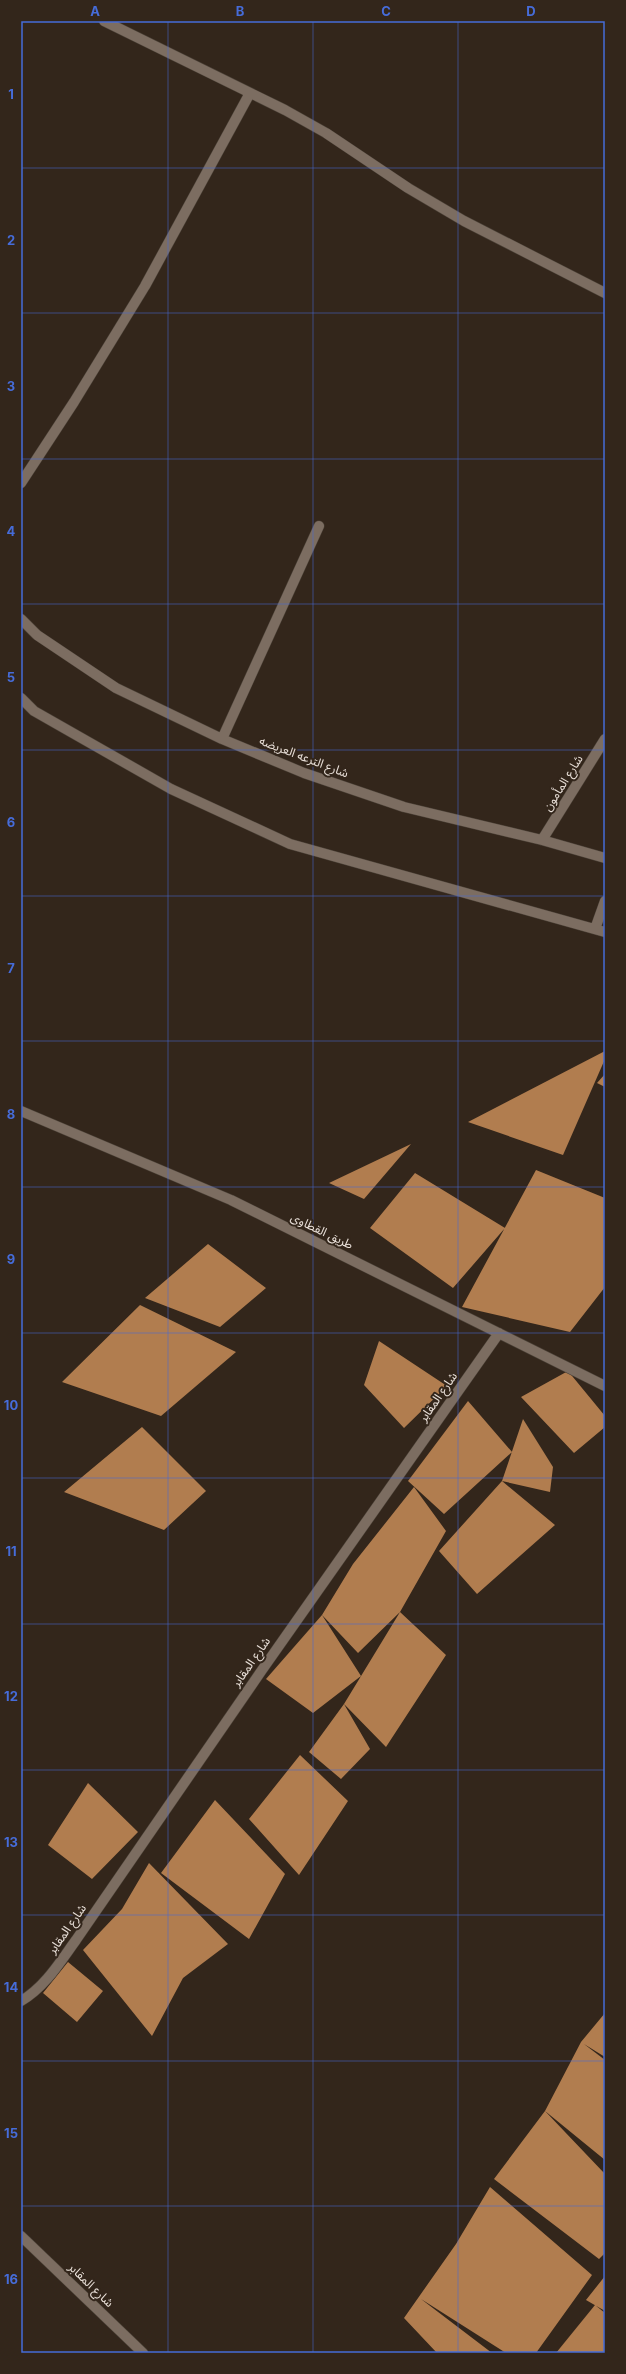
<svg xmlns="http://www.w3.org/2000/svg" width="626" height="2374" font-family="Inter,'Noto Sans Arabic',sans-serif">
  <style>
    .building { fill: #b17d4f }
    .lines { fill: none; stroke-linecap: round; stroke-linejoin: round }
    .street-casing { stroke: #4c4238; stroke-width: 11 }
    .street { stroke: #7c6d61; stroke-width: 10 }
    .grid { fill: none; stroke: #466cd9; stroke-width: 1; stroke-opacity: 0.55 }
    .labels { text-anchor: middle; stroke-width: 4; stroke-linejoin: round; paint-order: stroke }
    .street-label { font-size: 12px; fill: #ebe2db; stroke: #33261b }
    .neatline { fill: none; stroke: #466cd9; stroke-width: 1.5 }
    .grid-label { font-size: 13px; text-anchor: middle; font-weight: bold; fill: #466cd9 }
  </style>
  <rect width="100%" height="100%" fill="#33261b"/>
  <path class="building" d="M605,1051V1059L563,1155L468,1122Z
    M605,1074V1087L597,1083Z
    M411,1144L364,1199L329,1183Z
    M536,1170L605,1198V1287L570,1332L462,1307Z
    M415,1173L505,1228L453,1288L370,1228Z
    M208,1244L266,1288L220,1327L145,1298Z
    M140,1305L236,1352L161,1416L62,1382Z
    M379,1341L447,1386L404,1428L364,1385Z
    M568,1371L605,1416V1427L574,1453L521,1397Z
    M468,1401L512,1452L444,1514L408,1481Z
    M523,1419L553,1467L550,1492L502,1481Z
    M142,1427L206,1491L164,1530L64,1492Z
    M502,1481L555,1525L477,1594L439,1551Z
    M414,1487L446,1531L400,1612L358,1653L322,1615L353,1564Z
    M400,1612L446,1655L386,1747L344,1704Z
    M322,1615L361,1676L313,1713L266,1679Z
    M344,1704L370,1749L341,1779L309,1752Z
    M300,1755L348,1801L299,1875L249,1819Z
    M88,1783L138,1832L92,1879L48,1845Z
    M215,1800L285,1874L249,1939L161,1873Z
    M149,1863L228,1944L183,1978L152,2036L83,1950L122,1909Z
    M68,1962L103,1991L77,2022L43,1993Z
    M605,2013V2057L584,2044L605,2060V2160L545,2111L581,2042Z
    M545,2111L605,2174V2253L599,2259L494,2179Z
    M490,2187L592,2275L536,2353H506L421,2299L492,2353H437L404,2318L456,2244Z
    M605,2276V2311L586,2300Z
    M595,2305L605,2313V2353H556Z"/>
  <g class="lines">
    <g class="street-casing">
      <path id="street" d="M104,21L285,110L326,133L408,188L464,221L605,293
        M21,483L74,402L145,286L250,93
        M21,619L37,635L116,688L222,739L304,773L404,807L542,840L605,858
        M21,698L34,711L171,789L290,844L605,932
        M222,739L319,526
        M542,840L605,739
        M595,929L605,901
        M21,1111L231,1200L605,1386
        M21,2001C45,1987 60,1962 76,1940L262,1670L499,1333
        M21,2236L143,2353"/>
    </g>
    <use href="#street" class="street"/>
  </g>
  <path class="grid" d="M168,21V2353M313,21V2353M458,21V2353M21,168H605M21,313H605M21,459H605M21,604H605M21,750H605M21,896H605M21,1041H605M21,1187H605M21,1333H605M21,1478H605M21,1624H605M21,1770H605M21,1915H605M21,2061H605M21,2206H605"/>
  <g class="labels">
    <g class="street-label">
      <text transform="translate(304 757) rotate(21)" y="4">شارع الترعه العريضه</text>
      <text transform="translate(563 783) rotate(-58)" y="4">شارع المأمون</text>
      <text transform="translate(322 1231) rotate(26)" y="4">طريق القطاوى</text>
      <text transform="translate(438 1397) rotate(-55)" y="4">شارع المقابر</text>
      <text transform="translate(251 1662) rotate(-55)" y="4">شارع المقابر</text>
      <text transform="translate(67 1929) rotate(-55)" y="4">شارع المقابر</text>
      <text transform="translate(91 2285) rotate(44)" y="4">شارع المقابر</text>
    </g>
  </g>
  <rect width="626" height="2374" fill="none" stroke="#33261b" stroke-width="44"/>
  <rect x="22" y="22" width="582" height="2330" class="neatline"/>
  <g class="grid-label">
    <text x="95" y="16">A</text>
    <text x="240" y="16">B</text>
    <text x="386" y="16">C</text>
    <text x="531" y="16">D</text>
    <text x="11" y="99">1</text>
    <text x="11" y="245">2</text>
    <text x="11" y="391">3</text>
    <text x="11" y="536">4</text>
    <text x="11" y="682">5</text>
    <text x="11" y="827">6</text>
    <text x="11" y="973">7</text>
    <text x="11" y="1119">8</text>
    <text x="11" y="1264">9</text>
    <text x="11" y="1410">10</text>
    <text x="11" y="1556">11</text>
    <text x="11" y="1701">12</text>
    <text x="11" y="1847">13</text>
    <text x="11" y="1992">14</text>
    <text x="11" y="2138">15</text>
    <text x="11" y="2284">16</text>
  </g>
</svg>
